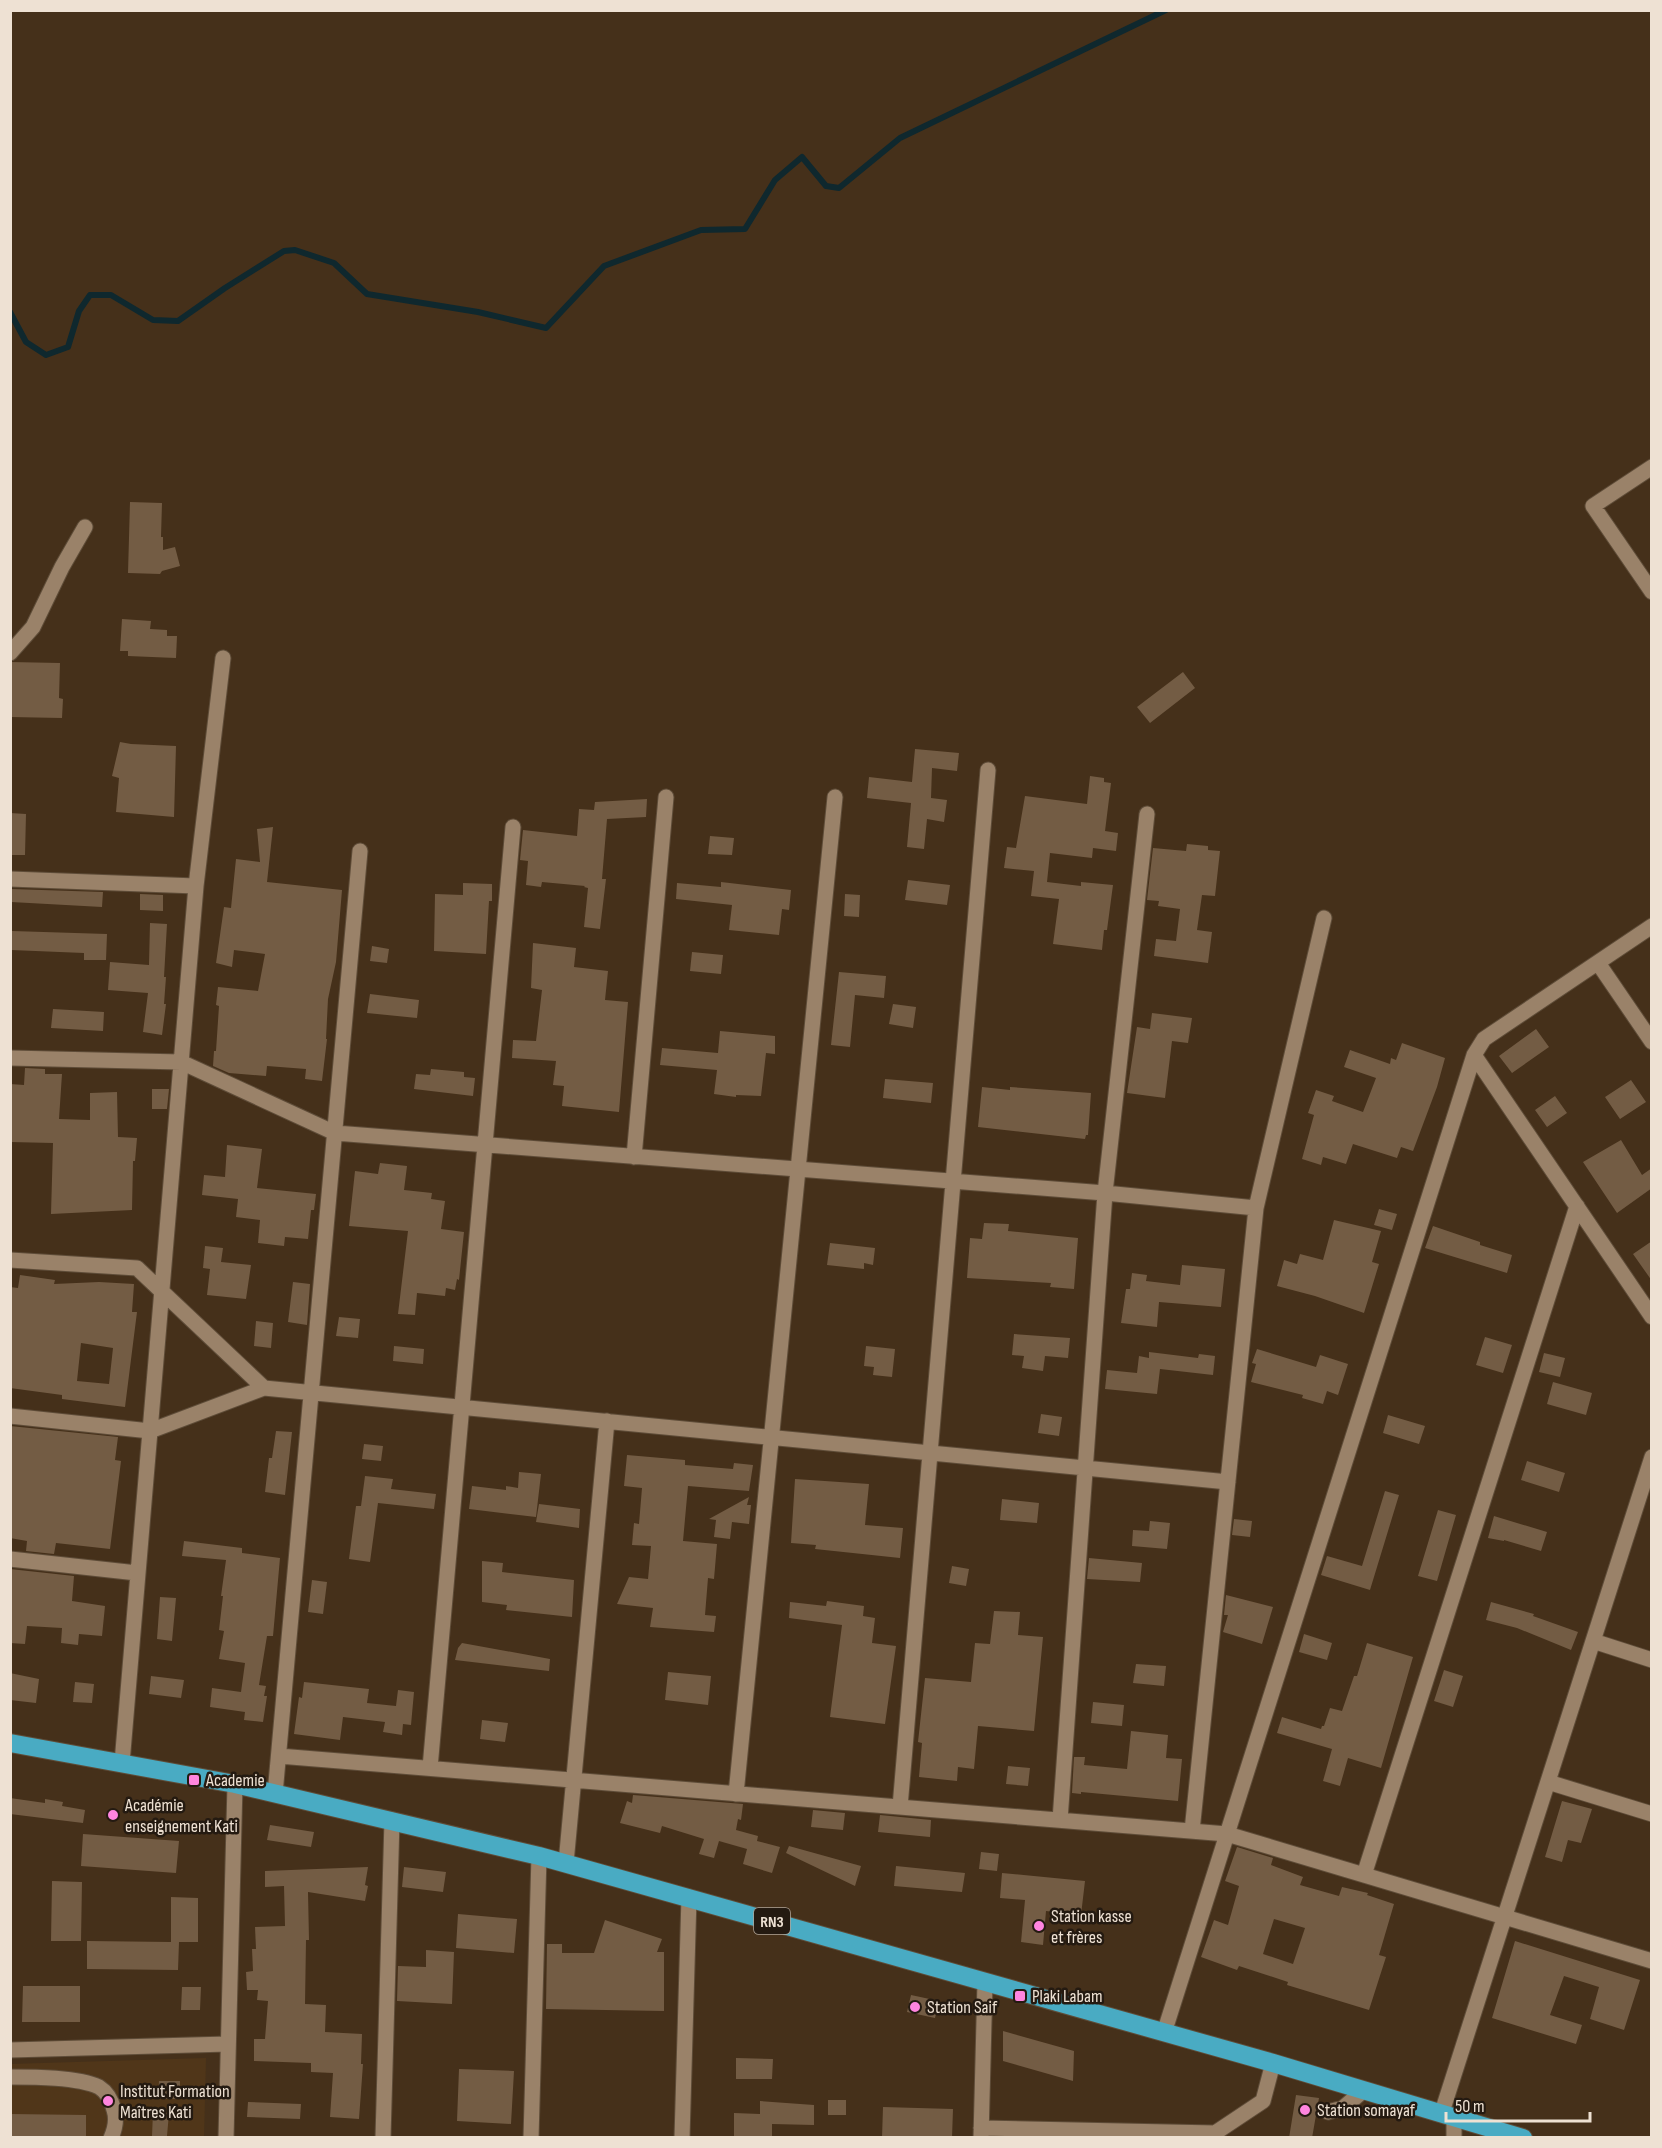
<svg xmlns="http://www.w3.org/2000/svg" width="1662" height="2148" font-family="'Sofia Sans Condensed',sans-serif">
  <style>
    .built { fill: #503619 }
    .lines { fill: none; stroke-linecap: round; stroke-linejoin: round }
    .stream { stroke: #0f282e; stroke-width: 6 }
    .building { fill: #735c44; fill-rule: evenodd }
    .minor-casing { stroke: #5e4c38; stroke-width: 17 }
    .highway-casing { stroke: #5e4c38; stroke-width: 20 }
    .minor { stroke: #9a8269; stroke-width: 15 }
    .highway { stroke: #49abc3; stroke-width: 18 }
    .poi-dot { fill: #ff85df; stroke: #241a11; stroke-width: 2 }
    .labels { text-anchor: middle; stroke-width: 5; stroke-linejoin: round; paint-order: stroke }
    .shield { fill: #241a11; stroke: #b1a599; stroke-width: 1.5 }
    .shield-label { font-size: 16px; font-weight: bold; fill: #eee1d3 }
    .poi-label { font-size: 18px; fill: #eee1d3; stroke: #241a11; text-anchor: start }
  </style>
  <rect width="100%" height="100%" fill="#45301a"/>
  <path class="built" d="M206,2058L204,2137H11L10,2064Z"/>
  <g class="lines">
    <path class="stream" d="M10,312L26,342L46,355L68,347L79,311L90,295H111L153,320L178,321L225,288L284,251L295,250L334,263L367,294L478,312L546,328L604,266L701,230L745,229L775,180L802,157L826,186L839,188L900,138L1166,10"/>
  </g>
  <path class="building" d="M130,502L162,503L161,537H163V550L175,547L180,566L162,571L160,574L128,573Z
    M122,619L151,621L150,629L167,630V636H177L176,658L128,656V651H120Z
    M10,662L60,663L59,698L63,699L62,718L10,717Z
    M1183,672L1195,688L1150,723L1137,707Z
    M120,742L131,744L176,746L174,817L116,812L119,778L112,776Z
    M915,749L959,753L957,771L932,768L931,798L947,800L944,822L927,819L924,849L907,847L911,803L867,798L869,777L912,782Z
    M1090,776L1104,778V782L1111,783L1105,831L1118,833L1116,851L1093,848L1092,858L1050,853L1047,882L1081,886V882L1113,885L1107,930H1104L1102,950L1053,944L1059,899L1031,896L1034,871L1004,868L1007,847L1016,848L1025,796L1087,804Z
    M647,799L646,817L607,819L602,879H606L600,929L584,927L588,888L584,887L585,886L542,882L541,887L526,885L528,861L520,860L523,830L577,836L579,809L594,810L595,802Z
    M10,813L26,814L25,855H10Z
    M273,827L267,882L342,890L336,962L328,999L326,1039H327L322,1081L305,1079L306,1069L267,1066L266,1076L229,1073L213,1066L214,1051H216L219,1006L216,1005L218,987L258,991L265,954L234,950L232,967L216,963L224,907L231,908L236,859L260,862L257,829Z
    M710,836L734,838L732,855L708,854Z
    M1187,844L1208,846V850L1220,851L1215,896L1202,895L1197,930L1212,932L1208,963L1154,956L1156,939L1176,941L1180,909L1158,906L1159,901L1147,900L1153,848L1186,851Z
    M908,880L950,885L947,905L905,900Z
    M721,882L791,890L789,910L782,909L779,935L729,930L732,905L676,899L677,883L721,887Z
    M463,883L492,884V901H489L486,954L434,951L435,894L463,895Z
    M11,889L103,892L102,907L11,902Z
    M140,894L163,895V911L140,910Z
    M845,894L860,895L859,917L844,916Z
    M150,923L167,924L164,977H166L164,1004H166L162,1035L143,1032L148,993L108,990L110,962L149,965Z
    M12,931L107,934L106,960H84V953L11,950Z
    M533,943L576,948L574,967L608,971L605,1000L628,1002L619,1112L562,1106L564,1086L553,1085L556,1061L512,1058L513,1040L536,1041L542,990L531,988Z
    M372,946L389,949L387,963L370,961Z
    M692,952L723,955L721,974L690,971Z
    M839,972L886,976L884,998L855,995L850,1047L831,1045Z
    M370,994L419,1000L417,1018L367,1013Z
    M893,1004L916,1007L913,1028L889,1024Z
    M53,1009L104,1012L103,1031L51,1028Z
    M1152,1013L1192,1018L1188,1043L1172,1041L1165,1098L1127,1093L1137,1027L1150,1029Z
    M1536,1029L1549,1047L1512,1073L1499,1056Z
    M720,1031L775,1036V1054L766,1053L761,1096L736,1095V1097L714,1094L717,1070L660,1065L662,1048L718,1053Z
    M1402,1043L1445,1058L1437,1087L1413,1151L1401,1147L1397,1158L1353,1144L1346,1164L1323,1157L1321,1165L1302,1159L1314,1115L1308,1113L1316,1090L1334,1096L1332,1101L1363,1112L1376,1078L1344,1067L1350,1050L1390,1064L1391,1058L1396,1060Z
    M25,1068L45,1069V1074H62L59,1119L90,1120V1093L117,1092L118,1137L137,1138L135,1161H133L132,1210L51,1214L53,1143L10,1142V1084L24,1085Z
    M431,1069L464,1072V1077L475,1078L473,1096L414,1089L416,1074L430,1075Z
    M885,1079L933,1083L931,1103L883,1098Z
    M1631,1080L1646,1102L1620,1119L1605,1097Z
    M982,1087L1010,1090V1087L1091,1093L1088,1135H1086L1085,1139L978,1127Z
    M152,1089H169L167,1109H152Z
    M1555,1096L1567,1113L1547,1127L1535,1110Z
    M1621,1140L1642,1175L1652,1168V1188L1617,1213L1583,1162Z
    M227,1145L262,1149L257,1188L316,1194L314,1210H311L308,1239L285,1237L284,1246L258,1243L260,1220L236,1217L238,1199L202,1195L204,1175L225,1177Z
    M380,1163L407,1166L404,1190L432,1193L431,1199L445,1201L441,1229L464,1232L459,1280L457,1279L455,1290L446,1288L445,1296L417,1293L415,1315L398,1314L408,1231L349,1226L355,1171L378,1174Z
    M1379,1209L1397,1214L1392,1230L1374,1225Z
    M1334,1220L1381,1231L1372,1262L1379,1264L1364,1313L1315,1296L1277,1286L1284,1260L1297,1264L1300,1254L1323,1260Z
    M984,1223L1009,1224L1008,1231L1078,1238L1074,1289L1050,1287L1051,1283L967,1278L970,1238L982,1239Z
    M1433,1226L1480,1242V1245L1512,1255L1507,1273L1425,1248Z
    M1652,1241V1281L1633,1254Z
    M830,1243L875,1248L873,1265L864,1263V1269L827,1265Z
    M205,1246L223,1248L221,1262L251,1265L246,1299L207,1295L210,1269L203,1268Z
    M1182,1265L1225,1269L1221,1307L1159,1302L1157,1327L1121,1323L1126,1289H1130L1132,1273L1147,1275L1146,1281L1180,1285Z
    M20,1275L55,1280L54,1284L99,1282L134,1284L132,1312H137L125,1407L62,1399V1395L10,1388V1287L18,1288ZM81,1343L113,1348L109,1384L77,1381Z
    M293,1282L310,1284L307,1325L288,1322Z
    M339,1317L360,1319L358,1338L336,1336Z
    M256,1321L273,1323L271,1348L254,1346Z
    M1014,1334L1070,1338L1068,1358L1045,1356L1043,1371L1022,1368L1024,1356L1012,1355Z
    M1485,1337L1512,1345L1503,1373L1476,1365Z
    M394,1346L424,1349L423,1364L393,1361Z
    M866,1346L895,1349L892,1377L873,1375L874,1367L864,1366Z
    M1257,1349L1316,1367L1320,1355L1348,1364L1338,1395L1327,1391L1323,1404L1302,1398L1303,1395L1251,1382L1256,1364L1252,1363Z
    M1149,1352L1198,1358L1199,1354L1215,1356L1213,1375L1160,1369L1157,1394L1105,1389L1107,1370L1137,1373L1139,1356L1149,1358Z
    M1544,1353L1565,1358L1560,1377L1539,1372Z
    M1553,1382L1592,1393L1586,1415L1547,1404Z
    M1041,1414L1062,1417L1059,1436L1038,1433Z
    M1388,1415L1425,1426L1419,1444L1383,1433Z
    M10,1426L118,1437L115,1460L121,1461L110,1549L56,1543L54,1554L26,1551L27,1541L10,1538Z
    M276,1431L292,1432L285,1495L265,1492L269,1458H272Z
    M364,1444L383,1446L381,1461L362,1459Z
    M627,1455L685,1460V1465L733,1469L734,1463L753,1465L749,1491L688,1486L683,1541L717,1544L714,1579L708,1578L705,1615L716,1616L714,1632L650,1627L653,1608L617,1604L629,1577L648,1579L651,1546L632,1545L634,1523L639,1524L642,1488L624,1486Z
    M1527,1461L1565,1473L1559,1492L1521,1480Z
    M519,1472L541,1474L536,1517L469,1509L472,1486L506,1490V1486L518,1488Z
    M365,1476L393,1479L391,1489L436,1494L434,1509L378,1503L370,1562L349,1559L356,1506H361Z
    M795,1479L869,1484L865,1525L903,1528L900,1558L815,1549L816,1545L791,1543Z
    M1385,1491L1399,1495L1370,1590L1321,1575L1327,1556L1362,1566Z
    M749,1497L747,1505H751L749,1524L732,1522L730,1539L714,1537L716,1520L709,1519Z
    M1002,1499L1039,1503L1037,1523L1000,1520Z
    M539,1504L580,1509L579,1528L536,1522Z
    M1438,1510L1456,1515L1437,1581L1418,1576Z
    M1494,1516L1547,1532L1541,1551L1504,1540V1541L1488,1538Z
    M1234,1519L1252,1521L1250,1537L1232,1535Z
    M1150,1521L1170,1523L1167,1549L1132,1546L1133,1530L1149,1531Z
    M184,1541L242,1548V1553L280,1558L273,1636H267L259,1685L266,1686L264,1696H267L263,1722L244,1720L245,1712L210,1707L212,1688L241,1692L245,1663L219,1659L224,1631L219,1630L223,1596H221L226,1560L182,1556Z
    M1089,1558L1142,1563L1140,1582L1087,1579Z
    M482,1561L503,1563L502,1572L574,1580L572,1617L506,1610L507,1605L482,1602Z
    M952,1566L969,1569L966,1586L949,1583Z
    M10,1569L74,1576L72,1601L105,1606L102,1636L79,1634L78,1645L61,1643L62,1628L27,1626L25,1644L10,1643Z
    M312,1580L327,1582L323,1614L308,1612Z
    M1226,1595L1273,1607L1262,1644L1223,1632L1228,1615H1224Z
    M160,1597L176,1598L172,1641L157,1639Z
    M827,1601L864,1606L863,1616L875,1618L872,1643L896,1646L885,1724L830,1717L842,1625L789,1618L790,1602L826,1606Z
    M1491,1602L1534,1614L1533,1616L1578,1632L1571,1650L1517,1628L1486,1620Z
    M994,1611L1020,1612L1018,1635L1043,1637L1034,1731L978,1726L974,1769L958,1767L957,1781L919,1777L922,1743L918,1742L925,1678L971,1682L975,1643L990,1644Z
    M1304,1634L1332,1643L1327,1660L1299,1652Z
    M462,1643L550,1659L549,1671L455,1660L458,1648Z
    M1367,1643L1413,1657L1381,1768L1348,1758L1340,1786L1323,1781L1332,1749L1277,1733L1282,1717L1321,1729L1322,1726H1324L1330,1708L1342,1711L1354,1676H1357Z
    M1136,1664L1166,1666L1164,1686L1133,1683Z
    M1444,1670L1463,1676L1453,1707L1434,1701Z
    M668,1672L711,1676L708,1705L665,1700Z
    M10,1673L39,1679L36,1703L10,1700Z
    M151,1676L184,1680L181,1698L149,1694Z
    M75,1682L94,1684L92,1703L73,1702Z
    M304,1682L369,1689L367,1703L396,1706L398,1690L414,1692L411,1725L403,1724L402,1735L383,1732L385,1722L343,1717L340,1740L294,1734L299,1697L302,1698Z
    M1093,1702L1124,1705L1122,1726L1091,1723Z
    M482,1720L508,1723L505,1742L480,1739Z
    M1131,1731L1168,1735L1166,1758L1182,1759L1178,1801L1081,1792V1794L1072,1793L1074,1757H1085L1084,1765L1127,1769Z
    M1008,1766L1030,1768L1028,1786L1006,1784Z
    M633,1795L743,1804L741,1820L738,1819L736,1830L758,1836L757,1841L780,1847L772,1873L743,1864L747,1849L719,1841L714,1858L699,1854L704,1839L662,1826L660,1833L620,1823L627,1801L632,1803Z
    M10,1798L45,1803V1799L63,1802L62,1806L85,1810L83,1823L10,1814Z
    M1562,1801L1592,1809L1581,1843L1568,1840L1562,1862L1545,1857Z
    M813,1810L845,1813L843,1830L811,1827Z
    M880,1815L931,1820L930,1837L878,1832Z
    M270,1825L314,1832L311,1847L267,1840Z
    M83,1834L179,1841L176,1873L81,1866Z
    M789,1846L861,1866L855,1886L786,1853Z
    M1237,1847L1273,1858L1271,1865L1303,1877L1300,1885L1339,1896L1342,1887L1368,1893L1367,1895L1394,1904L1379,1955L1386,1957L1369,2010L1287,1985L1288,1982L1239,1966L1237,1970L1201,1957L1214,1920L1228,1925L1239,1886L1225,1881ZM1274,1919L1305,1928L1293,1964L1263,1954Z
    M981,1852L999,1854L997,1871L979,1869Z
    M896,1866L965,1873L962,1892L894,1886Z
    M368,1867L365,1885L368,1886L365,1901L308,1892L309,1940H306L305,2004L326,2005L325,2032L362,2034L361,2064H363L359,2119L330,2117L333,2073L311,2072V2063L254,2061V2039H265L268,2001L257,2000L258,1990H247L246,1972L253,1971L252,1949H256L255,1927L285,1926L284,1886L265,1887V1871Z
    M404,1867L446,1872L443,1892L402,1887Z
    M1002,1873L1085,1881L1081,1915L1046,1911L1043,1945L1021,1942L1025,1900L1000,1898Z
    M52,1881L82,1882L81,1941H51Z
    M171,1897L198,1898V1942H179L178,1970L87,1969V1941L171,1942Z
    M458,1914L517,1919L514,1953L456,1948Z
    M605,1920L662,1939L657,1952H664V2011L546,2009L547,1944H562V1953H594Z
    M1515,1941L1640,1980L1624,2030L1590,2019L1599,1987L1564,1976L1550,2015L1582,2025L1576,2044L1492,2018Z
    M426,1950L454,1952L452,2004L397,2001L398,1966L426,1967Z
    M23,1986H80V2022H22Z
    M182,1987H201L200,2010H181Z
    M911,1995L939,2001L935,2018L907,2012Z
    M1003,2031L1074,2051L1073,2081L1003,2061Z
    M736,2058L773,2059L772,2079H736Z
    M459,2069L514,2071L511,2124L457,2121Z
    M159,2081H180V2099H158Z
    M1296,2095L1319,2098L1312,2138H1289Z
    M828,2100H846V2115H828Z
    M760,2101L814,2105V2125L772,2124V2138H734V2113L760,2114Z
    M248,2102L301,2104L300,2119L247,2117Z
    M883,2107L953,2109L952,2138H882Z
    M153,2112L169,2113L167,2136H152Z
    M10,2114L86,2115V2137L10,2136Z"/>
  <g class="lines">
    <g class="minor-casing">
      <path id="minor" d="M1652,467L1593,506L1652,592
        M10,653L33,627L62,567L85,527
        M10,879L196,886
        M1598,963L1652,1042
        M1474,1055L1652,1317
        M10,1058L181,1062L335,1133L1105,1193L1256,1208
        M634,1157L666,797
        M10,1260L137,1268L264,1388
        M10,1416L150,1431L264,1388L1228,1482
        M10,1559L137,1573
        M1593,1641L1652,1660
        M279,1756L1227,1834L1652,1961
        M122,1763L196,886L223,658
        M430,1768L513,827
        M1548,1782L1652,1814
        M275,1794L360,851
        M736,1794L835,797
        M900,1807L988,770
        M1060,1820L1105,1193L1147,814
        M1192,1831L1256,1208L1324,918
        M566,1863L607,1421
        M1364,1875L1577,1206
        M1164,2033L1474,1055L1484,1039L1652,926
        M10,2050L228,2044
        M10,2077C34,2077 78,2077 99,2087C107,2092 112,2102 114,2110C117,2119 115,2129 111,2138
        M1328,2112L1343,2108L1364,2090
        M1442,2112L1652,1457
        M981,2128L1215,2133L1263,2101L1273,2063
        M226,2138L235,1784
        M383,2138L392,1820
        M531,2138L539,1856
        M682,2138L689,1897
        M981,2138L985,1982
        M1454,2138V2117"/>
    </g>
    <g class="highway-casing">
      <path id="highway" d="M10,1743L235,1784L539,1856L1273,2063L1523,2138"/>
    </g>
    <use href="#minor" class="minor"/>
    <use href="#highway" class="highway"/>
  </g>
  <g class="poi-dot">
    <rect x="188" y="1774" width="12" height="12" rx="3"/>
    <circle cx="113" cy="1815" r="6"/>
    <circle cx="1039" cy="1926" r="6"/>
    <rect x="1014" y="1990" width="12" height="12" rx="3"/>
    <circle cx="915" cy="2007" r="6"/>
    <circle cx="108" cy="2101" r="6"/>
    <circle cx="1305" cy="2110" r="6"/>
  </g>
  <g class="labels">
    <rect class="shield" x="754" y="1908" width="36" height="26" rx="4.5"/>
    <g class="shield-label">
      <text x="772" y="1927">RN3</text>
    </g>
    <g class="poi-label">
      <text x="206" y="1786">Academie</text>
      <text x="125" y="1811">Académie<tspan x="125" dy="21">enseignement Kati</tspan></text>
      <text x="1051" y="1922">Station kasse<tspan x="1051" dy="21">et frères</tspan></text>
      <text x="1032" y="2002">Plaki Labam</text>
      <text x="927" y="2013">Station Saif</text>
      <text x="120" y="2097">Institut Formation<tspan x="120" dy="21">Maîtres Kati</tspan></text>
      <text x="1317" y="2116">Station somayaf</text>
    </g>
  </g>
  <rect width="1662" height="2148" fill="none" stroke="#eee1d3" stroke-width="24"/>
  <path d="M1446 2112v9h144v-9" fill="none" stroke="#eee1d3" stroke-width="3"/>
  <text x="1455" y="2112" font-size="18" fill="#eee1d3" stroke="#241a11" stroke-width="4.5" paint-order="stroke">50 m</text>
</svg>
